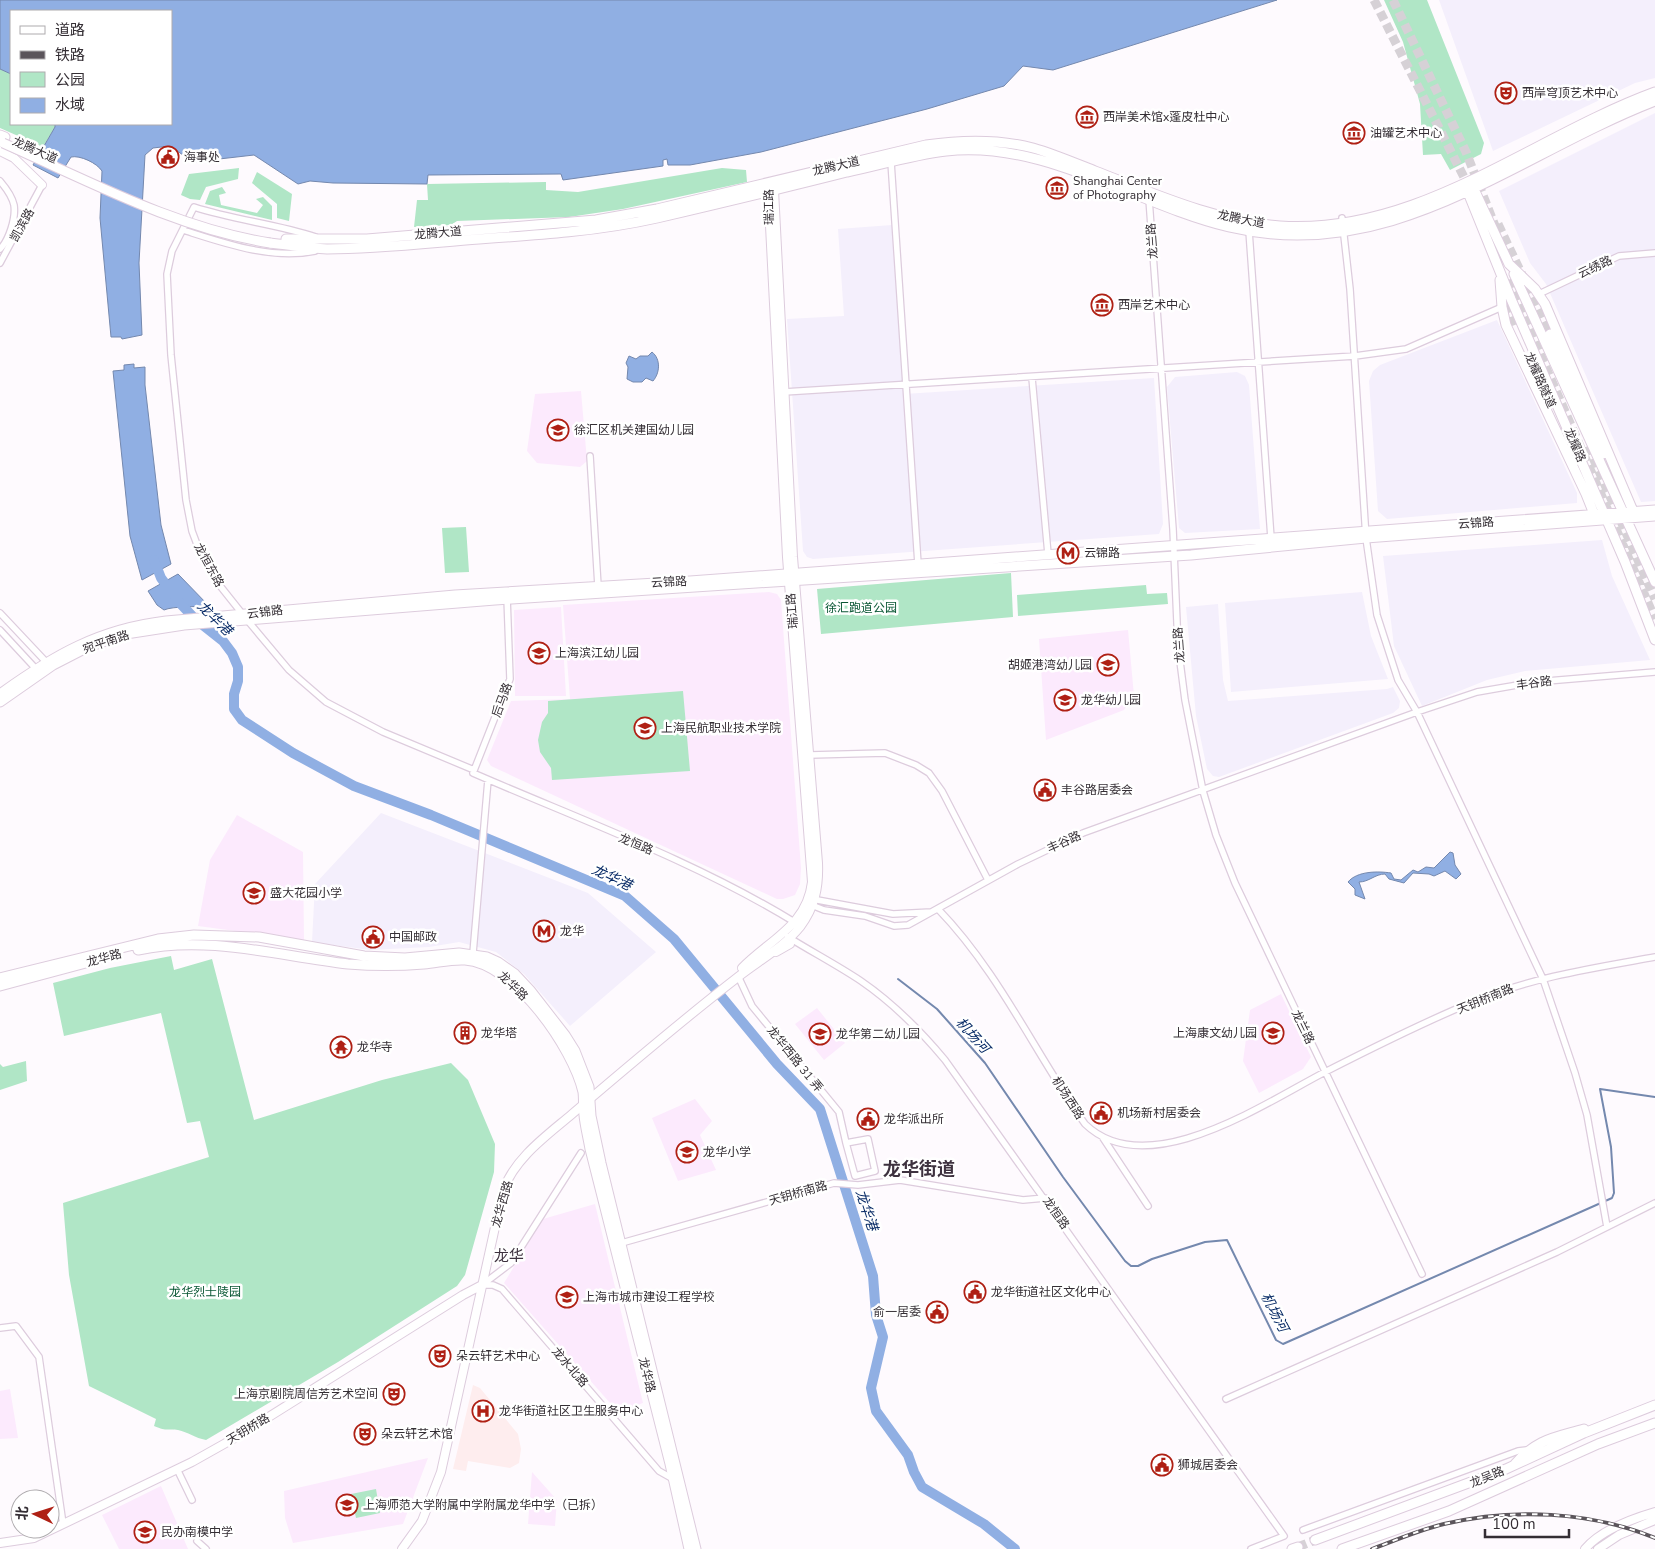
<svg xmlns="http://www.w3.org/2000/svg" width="1655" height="1549" font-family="'Nunito Sans','Noto Sans SC',sans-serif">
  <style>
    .commercial { fill: #f4effc }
    .built { fill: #fceafd }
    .medical { fill: #feedee }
    .green { fill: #b0e6c6 }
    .water { fill: #90afe3; stroke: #7488ae }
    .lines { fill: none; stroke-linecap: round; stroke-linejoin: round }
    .stream { stroke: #7488ae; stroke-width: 2 }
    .river { stroke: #90afe3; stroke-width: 10 }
    .secondary-tunnel { stroke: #d6d1d6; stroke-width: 9; stroke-dasharray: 9 4.5; stroke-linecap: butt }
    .primary-tunnel { stroke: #d6d1d6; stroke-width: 9; stroke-dasharray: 9 4.5; stroke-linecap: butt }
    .minor-casing { stroke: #dcd; stroke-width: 8 }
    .tertiary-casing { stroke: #dcd; stroke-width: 10 }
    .secondary-casing { stroke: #dcd; stroke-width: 11 }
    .primary-casing { stroke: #dcd; stroke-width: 11 }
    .minor { stroke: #fff; stroke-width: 5.5 }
    .tertiary { stroke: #fff; stroke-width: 8 }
    .secondary { stroke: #fff; stroke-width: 9 }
    .primary { stroke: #fff; stroke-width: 9 }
    .rail-casing { stroke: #5b555b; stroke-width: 4 }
    .rail { stroke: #fff; stroke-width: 2; stroke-dasharray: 5.5; stroke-linecap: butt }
    .secondary-bridge-casing { stroke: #dcd; stroke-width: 11; stroke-linecap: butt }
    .secondary-bridge { stroke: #fff; stroke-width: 9 }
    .labels { text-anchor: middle; stroke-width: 5; stroke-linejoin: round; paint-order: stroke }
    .poi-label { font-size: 12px; fill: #342e34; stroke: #fff; text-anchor: start }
    .street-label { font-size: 12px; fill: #342e34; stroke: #fff }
    .park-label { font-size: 12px; fill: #0a5735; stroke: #fff }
    .water-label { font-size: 14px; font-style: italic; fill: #062965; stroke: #fff }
    .quarter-label { font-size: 15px; fill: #3e323f; stroke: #fff }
    .district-label { font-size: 18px; font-weight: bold; fill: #3e323f; stroke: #fff }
  </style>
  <rect width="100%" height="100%" fill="#fefafe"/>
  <path class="commercial" d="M1439,0H1655V78L1635,83L1493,151Z
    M1655,113V501L1641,502L1546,284L1530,263L1499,191Z
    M892,225L904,394L1154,378L1163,524L1159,534L813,559L807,557L803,551L787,319L844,316L838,229Z
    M1497,320L1577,493V503L1387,519L1378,511L1369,381L1373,371L1380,365Z
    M1237,372L1245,376L1249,385L1260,529L1185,533L1179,528L1167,387L1175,377Z
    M1602,540L1612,576L1650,660L1525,671L1487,680L1422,706L1394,646L1383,556Z
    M1362,592L1371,636L1388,679L1231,692L1225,603Z
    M1218,604L1223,680L1228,701L1387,689L1393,687L1400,701L1399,708L1393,713L1219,777L1213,776L1207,769L1196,716L1186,607Z
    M381,813L588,893L656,952L570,1026L524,974L496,952L459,942L429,947L370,950L312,942L315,884Z"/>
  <path class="built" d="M581,391L587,461L580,467L537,463L527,451L535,394Z
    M769,592L777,594L781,600L801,868L800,884L795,895L783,899H777L491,766L487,760L511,701L570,699L563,605Z
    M561,607L566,696H515L514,610Z
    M1128,630L1134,696L1124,710L1046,740L1039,639Z
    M237,815L303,852L304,940L198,926L210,860Z
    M1281,994L1311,1057L1303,1069L1259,1093L1243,1061L1250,1010Z
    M817,1008L845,1043L824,1060L795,1024Z
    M695,1099L712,1121L700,1135L716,1170L678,1181L652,1118Z
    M595,1204L643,1403L618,1412L504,1283L543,1219Z
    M10,1389L18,1438L0,1439V1391Z
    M428,1458L403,1524L293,1543L285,1518L284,1491Z
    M532,1472L557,1500L555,1526L528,1524Z
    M161,1486L188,1549H119L102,1515Z"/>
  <path class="medical" d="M473,1385L480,1388L518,1434L521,1449L519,1463L510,1468L468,1461L466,1471L453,1469Z"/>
  <path class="green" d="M1384,0H1427L1484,143L1481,154L1450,170L1441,154L1423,155L1420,104L1403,42Z
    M0,69L11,74V124H55V127L43,147L0,128Z
    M239,168L238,179L206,187L200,200L190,199L181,195L189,174Z
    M722,168L746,170L747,182L623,209L569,217L457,221L451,225L414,227L417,200H428L427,184L546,182V190L578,192Z
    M257,172L292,194L289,221L277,218V204L252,183Z
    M222,187L226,193L219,195L221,205L257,213L263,205L256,199L263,197L272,206V220L205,204L210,191Z
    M466,527L469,572L445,573L442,528Z
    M1011,573L1013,617L821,634L817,589Z
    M1146,585L1147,594L1167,593L1168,604L1018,616L1017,595Z
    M683,691L690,771L552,780L551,768L540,752L538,740L542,722L548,713V701Z
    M171,956L174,970L212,959L254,1120L382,1080L451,1063L468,1080L495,1144L494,1172L465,1275L457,1286L338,1362L206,1440C195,1438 188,1432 178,1430C168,1428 168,1432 154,1426L156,1419L89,1386L69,1275L63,1203L209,1157L200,1121L187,1123L161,1013L64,1036L53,983L110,968Z
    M26,1061L27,1081L0,1090V1064L3,1067Z
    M376,1489L380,1513L356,1518L351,1494Z"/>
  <path class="water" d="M0,0H1277L1053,70L1023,66L1004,86L927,109L761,152L690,165H668L667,159L663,160V166L563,180L561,174L428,175L427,184L333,183L310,181L298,184L254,155L193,162L170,146L153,148L145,155L139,263L142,335L122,339L121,337H111L100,218L102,171C97,163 80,155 71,157L58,178L33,165L55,127V124H171V11H11V74L0,69Z
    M652,352C661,359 660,373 653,381L646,378L642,382H633L627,379L628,367L626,363L629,356L636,359L640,356H648Z
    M134,364V368L145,367V385L161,525L171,564L142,580L130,536L113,371L124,370V365Z
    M178,574L209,606C197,607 173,606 164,610L157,605L148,591Z
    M1450,852L1453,853L1455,865L1461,874L1456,879L1445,871L1434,876L1429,874L1413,873L1404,883L1389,879L1385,874C1375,874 1369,882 1359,882L1365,899L1355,895V889L1348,882C1357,871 1378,871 1391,873L1394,879L1401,880L1413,870L1418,872L1426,867L1434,868Z"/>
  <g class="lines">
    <path class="stream" d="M898,979L937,1009L985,1063L1063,1177L1125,1261L1131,1266H1138L1152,1259L1205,1242L1227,1240L1276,1340L1283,1344L1612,1198L1614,1193L1611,1147L1600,1089L1655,1097"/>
    <path class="river" d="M154,560L161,578L179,602L194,618L223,641L232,653L238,667V681L234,694V709L242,720L293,753L354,786L431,815L625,896L674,939L777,1064L820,1109L873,1276L876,1315L883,1337L871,1388L876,1411L908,1455L914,1472L922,1487L984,1524L1015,1549"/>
    <path class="secondary-tunnel" d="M1374,0L1470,189
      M1393,0L1466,152L1497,231
      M1498,224L1550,334
      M1508,280L1655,619
      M1503,291L1517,328
      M1588,446L1655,599"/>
    <path class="primary-tunnel" d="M1298,1547L1315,1540"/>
    <g class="minor-casing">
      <path id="minor" d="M891,162L918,564
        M0,181C6,188 12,196 14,205C16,218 9,240 0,249
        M1149,199L1173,529L1178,646L1185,700L1203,791L1216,835L1235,883L1422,1274
        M1342,218L1350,289L1366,538L1377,615L1398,680L1417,712L1543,979L1575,1073L1587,1115L1607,1227
        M183,230C224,243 271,260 315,251
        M1249,231L1271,538
        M316,237C276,224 234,220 194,207L172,251L167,274L171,355L186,500L192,531L201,555L217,582L248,621L289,670L326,702L383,732L474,770
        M0,263L42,185
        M1539,294L1619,256L1655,253
        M1032,378L1048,554
        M784,392L1355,356L1406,349L1502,307
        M590,456L598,586
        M507,597L510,679L473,773C581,820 695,861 796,923
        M0,613L48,664
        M0,630L37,670
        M810,755L885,753L916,765L929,773L942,791L988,880
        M812,899L893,914L931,912
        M809,904L824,910L865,916L894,926L908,925L1018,864L1083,833L1417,712L1477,692L1535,682L1655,672
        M938,909C999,972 1035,1053 1085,1124C1147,1184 1265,1103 1325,1072C1374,1047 1424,1022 1475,1001C1533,977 1594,968 1655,957
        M788,937C812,952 837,965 861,981C893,1003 920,1030 945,1060L1284,1536L1251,1549
        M473,953L488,780
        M738,976L752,1006L839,1112L846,1143L868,1139L875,1171L855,1176L846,1143
        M1103,1138L1148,1206
        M618,1244L834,1183L858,1185L900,1180L1023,1200L1045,1198
        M482,1285H493L502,1289L659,1471L675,1480
        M482,1285L511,1263L581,1153
        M0,1328L16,1326L39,1357L63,1524
        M1226,1399L1557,1252L1655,1203
        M177,1469L192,1500
        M1303,1530L1518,1451L1527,1450
        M197,1541L206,1549"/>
    </g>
    <g class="tertiary-casing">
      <path id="tertiary" d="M0,151L14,158L42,185
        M776,952L790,944L789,938
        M742,968C769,940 807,926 812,882L787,557L768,187
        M0,1543L34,1538L192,1462L240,1435L463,1295L482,1285
        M402,1549L422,1521L441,1472L503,1191C514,1159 546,1136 571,1115C625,1069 681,1021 738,977C758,961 784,947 800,927C815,907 819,887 818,863L793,557L774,190L771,185
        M1585,1549C1601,1530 1631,1519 1655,1512
        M1598,1549L1619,1535L1655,1520"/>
    </g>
    <g class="secondary-casing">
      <path id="secondary" d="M0,135L5,137
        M1465,185L1511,299L1625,562L1655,640
        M1472,185L1509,264L1535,289L1545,304L1633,511
        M286,239H367L596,220L657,209L926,145C961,140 998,139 1033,148C1054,154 1075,163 1095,171C1155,194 1215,221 1280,226C1419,235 1530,138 1655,92
        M270,243C289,245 308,248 327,249C378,249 428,243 479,239C539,235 599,231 657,218C721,203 784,188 847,172C880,165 912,155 946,151C1046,140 1134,204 1229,227C1392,266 1513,156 1655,101
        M1514,274L1655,582
        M1500,280L1502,307L1506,325L1586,494
        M1550,334L1603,454
        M1584,489L1594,514
        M0,694C54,655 99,629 166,621L455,595L690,581L1655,510
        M0,702L53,665L88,647L126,634L184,625L495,600L1191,555L1366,538L1655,516
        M138,950C209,935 278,956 348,964C373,966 399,966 424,964C437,963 451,959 465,960C514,963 573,1048 583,1092C584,1100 583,1108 584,1115C585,1126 588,1137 590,1149L670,1464L689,1549
        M0,978L158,939L194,935L259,937L364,956L405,958L459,953L487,957L498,962L515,974L530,990L565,1035L575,1051L589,1087L591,1116L601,1163L696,1549
        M0,986L97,960"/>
    </g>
    <g class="primary-casing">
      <path id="primary" d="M1515,1464C1537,1439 1553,1438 1584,1429
        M1315,1540L1506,1469L1584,1433L1655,1405
        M1292,1549L1298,1547
        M1342,1549L1449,1511L1598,1444L1655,1423"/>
    </g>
    <use href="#minor" class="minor"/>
    <use href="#tertiary" class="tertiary"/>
    <use href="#secondary" class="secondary"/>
    <use href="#primary" class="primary"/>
    <g class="rail-casing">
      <path id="rail" d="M1372,1549C1396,1540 1419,1530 1444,1524C1513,1508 1590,1511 1655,1538"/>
    </g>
    <use href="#rail" class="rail"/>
    <g class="secondary-bridge-casing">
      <path id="secondary-bridge" d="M3,143C89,181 176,228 270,243"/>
    </g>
    <use href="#secondary-bridge" class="secondary-bridge"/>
  </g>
  <defs>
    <g id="theatre-ring" transform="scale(1.125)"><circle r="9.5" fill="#fff" stroke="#af2014" stroke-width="1.5"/><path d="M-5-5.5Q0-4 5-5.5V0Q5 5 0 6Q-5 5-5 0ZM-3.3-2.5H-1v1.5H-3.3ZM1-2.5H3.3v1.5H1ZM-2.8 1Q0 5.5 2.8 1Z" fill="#af2014"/></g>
    <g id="museum-ring" transform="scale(1.125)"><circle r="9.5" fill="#fff" stroke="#af2014" stroke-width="1.5"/><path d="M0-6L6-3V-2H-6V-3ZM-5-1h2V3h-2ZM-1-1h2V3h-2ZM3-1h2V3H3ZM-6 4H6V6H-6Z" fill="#af2014"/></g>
    <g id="civic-ring" transform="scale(1.125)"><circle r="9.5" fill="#fff" stroke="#af2014" stroke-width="1.5"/><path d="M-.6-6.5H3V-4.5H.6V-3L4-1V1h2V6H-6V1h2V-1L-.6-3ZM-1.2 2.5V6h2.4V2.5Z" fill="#af2014"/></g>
    <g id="school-ring" transform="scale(1.125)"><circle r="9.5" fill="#fff" stroke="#af2014" stroke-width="1.5"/><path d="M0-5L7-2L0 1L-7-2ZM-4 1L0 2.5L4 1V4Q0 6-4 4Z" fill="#af2014"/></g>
    <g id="metro-ring" transform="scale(1.125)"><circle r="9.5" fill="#fff" stroke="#af2014" stroke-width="1.5"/><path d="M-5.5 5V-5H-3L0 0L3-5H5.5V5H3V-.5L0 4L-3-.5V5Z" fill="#af2014"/></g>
    <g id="university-ring" transform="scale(1.125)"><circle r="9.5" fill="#fff" stroke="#af2014" stroke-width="1.5"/><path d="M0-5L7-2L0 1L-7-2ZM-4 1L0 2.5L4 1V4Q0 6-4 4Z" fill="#af2014"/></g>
    <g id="building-ring" transform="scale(1.125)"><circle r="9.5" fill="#fff" stroke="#af2014" stroke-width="1.5"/><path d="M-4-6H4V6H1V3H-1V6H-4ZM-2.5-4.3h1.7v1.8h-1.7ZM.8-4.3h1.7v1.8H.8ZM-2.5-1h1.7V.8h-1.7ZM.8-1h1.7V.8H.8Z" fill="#af2014"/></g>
    <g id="temple-ring" transform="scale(1.125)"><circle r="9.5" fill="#fff" stroke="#af2014" stroke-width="1.5"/><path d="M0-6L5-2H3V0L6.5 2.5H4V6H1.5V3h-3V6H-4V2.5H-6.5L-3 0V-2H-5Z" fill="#af2014"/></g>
    <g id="hospital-ring" transform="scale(1.125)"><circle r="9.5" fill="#fff" stroke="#af2014" stroke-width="1.5"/><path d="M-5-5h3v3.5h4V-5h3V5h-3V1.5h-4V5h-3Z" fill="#af2014"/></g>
  </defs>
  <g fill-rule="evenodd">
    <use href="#theatre-ring" x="1506" y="93"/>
    <use href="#museum-ring" x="1087" y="117"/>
    <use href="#museum-ring" x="1354" y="133"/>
    <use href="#civic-ring" x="168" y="157"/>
    <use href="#museum-ring" x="1057" y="188"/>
    <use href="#museum-ring" x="1102" y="305"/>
    <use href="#school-ring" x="558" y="430"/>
    <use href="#metro-ring" x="1068" y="553"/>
    <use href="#school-ring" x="539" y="653"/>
    <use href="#school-ring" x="1108" y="665"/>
    <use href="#school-ring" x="1065" y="700"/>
    <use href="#university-ring" x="645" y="728"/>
    <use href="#civic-ring" x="1045" y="790"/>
    <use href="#school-ring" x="254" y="893"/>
    <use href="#metro-ring" x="544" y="931"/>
    <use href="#civic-ring" x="373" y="937"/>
    <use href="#building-ring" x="465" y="1033"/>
    <use href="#school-ring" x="1273" y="1033"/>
    <use href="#school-ring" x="820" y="1034"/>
    <use href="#temple-ring" x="341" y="1047"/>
    <use href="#civic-ring" x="1101" y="1113"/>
    <use href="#civic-ring" x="868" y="1119"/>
    <use href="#school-ring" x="687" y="1152"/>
    <use href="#civic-ring" x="975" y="1292"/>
    <use href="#school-ring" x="567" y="1297"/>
    <use href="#civic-ring" x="937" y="1312"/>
    <use href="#theatre-ring" x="440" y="1356"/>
    <use href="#theatre-ring" x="394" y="1394"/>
    <use href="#hospital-ring" x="483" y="1411"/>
    <use href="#theatre-ring" x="365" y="1434"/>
    <use href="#civic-ring" x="1162" y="1465"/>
    <use href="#school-ring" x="347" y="1505"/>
    <use href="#school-ring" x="145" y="1532"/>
  </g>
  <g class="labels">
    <g class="poi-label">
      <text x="1522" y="97">西岸穹顶艺术中心</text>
      <text x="1103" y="121">西岸美术馆x蓬皮杜中心</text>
      <text x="1370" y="137">油罐艺术中心</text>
      <text x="184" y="161">海事处</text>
      <text x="1073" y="185">Shanghai Center<tspan x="1073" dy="14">of Photography</tspan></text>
      <text x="1118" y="309">西岸艺术中心</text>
      <text x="574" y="434">徐汇区机关建国幼儿园</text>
      <text x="1084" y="557">云锦路</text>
      <text x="555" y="657">上海滨江幼儿园</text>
      <text x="1092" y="669" text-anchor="end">胡姬港湾幼儿园</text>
      <text x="1081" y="704">龙华幼儿园</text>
      <text x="661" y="732">上海民航职业技术学院</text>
      <text x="1061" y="794">丰谷路居委会</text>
      <text x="270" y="897">盛大花园小学</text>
      <text x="560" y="935">龙华</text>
      <text x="389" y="941">中国邮政</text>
      <text x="481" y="1037">龙华塔</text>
      <text x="1257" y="1037" text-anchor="end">上海康文幼儿园</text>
      <text x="836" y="1038">龙华第二幼儿园</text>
      <text x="357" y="1051">龙华寺</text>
      <text x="1117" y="1117">机场新村居委会</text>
      <text x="884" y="1123">龙华派出所</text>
      <text x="703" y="1156">龙华小学</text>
      <text x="991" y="1296">龙华街道社区文化中心</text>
      <text x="583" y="1301">上海市城市建设工程学校</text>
      <text x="921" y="1316" text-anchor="end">俞一居委</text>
      <text x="456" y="1360">朵云轩艺术中心</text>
      <text x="378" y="1398" text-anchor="end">上海京剧院周信芳艺术空间</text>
      <text x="499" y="1415">龙华街道社区卫生服务中心</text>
      <text x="381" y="1438">朵云轩艺术馆</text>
      <text x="1178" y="1469">狮城居委会</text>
      <text x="363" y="1509">上海师范大学附属中学附属龙华中学（已拆）</text>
      <text x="161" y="1536">民办南模中学</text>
    </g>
    <g class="street-label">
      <text transform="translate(35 150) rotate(24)" y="4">龙腾大道</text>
      <text transform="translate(836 166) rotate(-13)" y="4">龙腾大道</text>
      <text transform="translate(769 207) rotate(-91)" y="4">瑞江路</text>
      <text transform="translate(1241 219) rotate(11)" y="4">龙腾大道</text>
      <text transform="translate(22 225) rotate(-61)" y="4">凯滨路</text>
      <text transform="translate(438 233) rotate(-5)" y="4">龙腾大道</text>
      <text transform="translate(1152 241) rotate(-94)" y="4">龙兰路</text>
      <text transform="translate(1595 267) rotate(-25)" y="4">云绣路</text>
      <text transform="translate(1540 380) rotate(66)" y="4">龙耀路隧道</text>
      <text transform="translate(1575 445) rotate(67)" y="4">龙耀路</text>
      <text transform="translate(1476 523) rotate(-4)" y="4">云锦路</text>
      <text transform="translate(209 565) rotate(61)" y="4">龙恒东路</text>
      <text transform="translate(669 582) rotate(-3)" y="4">云锦路</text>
      <text transform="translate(792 611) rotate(-95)" y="4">瑞江路</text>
      <text transform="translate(265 612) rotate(-7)" y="4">云锦路</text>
      <text transform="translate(106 642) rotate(-19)" y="4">宛平南路</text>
      <text transform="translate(1179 645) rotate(-94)" y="4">龙兰路</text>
      <text transform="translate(1534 683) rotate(-8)" y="4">丰谷路</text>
      <text transform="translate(502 700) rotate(-70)" y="4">后马路</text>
      <text transform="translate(1064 842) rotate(-24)" y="4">丰谷路</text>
      <text transform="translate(636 844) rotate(23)" y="4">龙恒路</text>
      <text transform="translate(104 958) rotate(-15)" y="4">龙华路</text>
      <text transform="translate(513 986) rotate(44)" y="4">龙华路</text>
      <text transform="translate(1485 999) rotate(-22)" y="4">天钥桥南路</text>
      <text transform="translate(1303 1027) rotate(64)" y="4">龙兰路</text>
      <text transform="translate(795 1059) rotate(51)" y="4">龙华西路 31 弄</text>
      <text transform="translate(1068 1098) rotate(57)" y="4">机场西路</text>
      <text transform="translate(798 1193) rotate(-16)" y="4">天钥桥南路</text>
      <text transform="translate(502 1204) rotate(-74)" y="4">龙华西路</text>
      <text transform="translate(1056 1213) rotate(55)" y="4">龙恒路</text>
      <text transform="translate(570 1367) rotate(49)" y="4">龙水北路</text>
      <text transform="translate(647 1375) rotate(76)" y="4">龙华路</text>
      <text transform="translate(248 1429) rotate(-31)" y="4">天钥桥路</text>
      <text transform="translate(1487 1477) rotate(-22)" y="4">龙吴路</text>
    </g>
    <g class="park-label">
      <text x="861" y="612">徐汇跑道公园</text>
      <text x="205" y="1296">龙华烈士陵园</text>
    </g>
    <g class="water-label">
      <text transform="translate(215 618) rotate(44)" y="5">龙华港</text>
      <text transform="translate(612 877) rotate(25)" y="5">龙华港</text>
      <text transform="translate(973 1035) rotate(48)" y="5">机场河</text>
      <text transform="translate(867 1210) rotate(72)" y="5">龙华港</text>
      <text transform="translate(1275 1312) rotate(62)" y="5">机场河</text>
    </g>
    <g class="quarter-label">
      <text x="509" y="1261">龙华</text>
    </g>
    <g class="district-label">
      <text x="919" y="1175">龙华街道</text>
    </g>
  </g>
  <rect x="10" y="10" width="162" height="115" fill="#ffffff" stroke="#aeabae"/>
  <rect x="20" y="26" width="25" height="8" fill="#ffffff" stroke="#aeabae"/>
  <text x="55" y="35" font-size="15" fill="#342e34">道路</text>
  <rect x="20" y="51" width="25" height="8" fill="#5b555b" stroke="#aeabae"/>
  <text x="55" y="60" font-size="15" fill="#342e34">铁路</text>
  <rect x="20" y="72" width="25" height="15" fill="#b0e6c6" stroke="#aeabae"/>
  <text x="55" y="85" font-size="15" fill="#342e34">公园</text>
  <rect x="20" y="98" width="25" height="15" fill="#90afe3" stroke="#aeabae"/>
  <text x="55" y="110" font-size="15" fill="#342e34">水域</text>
  <g transform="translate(35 1514) rotate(274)"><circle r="24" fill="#ffffff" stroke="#aeabae"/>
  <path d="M0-4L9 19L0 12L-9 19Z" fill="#af2014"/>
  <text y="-8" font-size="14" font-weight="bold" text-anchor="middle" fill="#342e34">北</text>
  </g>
  <path d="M1485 1529v8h84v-8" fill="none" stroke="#342e34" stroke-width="2.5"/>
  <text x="1492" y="1529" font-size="15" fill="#342e34" stroke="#ffffff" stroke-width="4" paint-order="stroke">100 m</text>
</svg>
